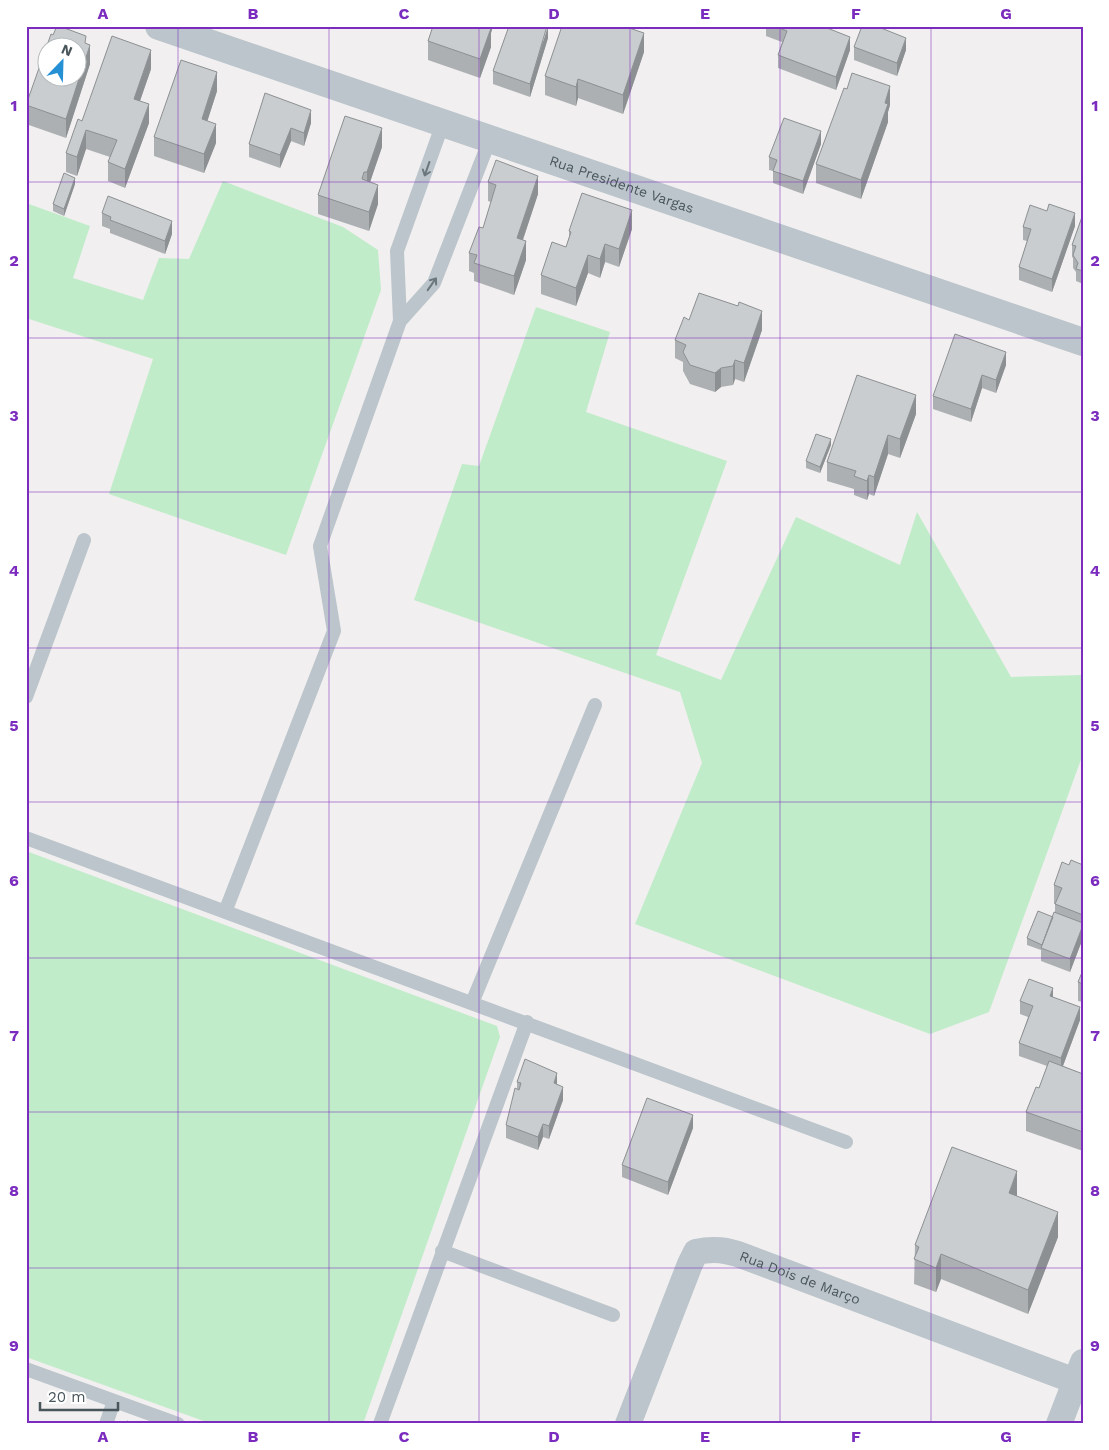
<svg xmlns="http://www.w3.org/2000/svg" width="1109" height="1450" font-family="'Work Sans',sans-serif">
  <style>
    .green { fill: #c0ecc9 }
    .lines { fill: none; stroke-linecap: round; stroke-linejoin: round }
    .service { stroke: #bbc5cb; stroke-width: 14 }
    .minor { stroke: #bbc5cb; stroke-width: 26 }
    .tertiary { stroke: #bbc5cb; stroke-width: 28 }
    .wall { fill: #adb0b3 }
    .shaded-wall { fill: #8d9092 }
    .building { fill: #c9cdd0; stroke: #8d9092; fill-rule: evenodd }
    .oneway { stroke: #6a777d }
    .grid { fill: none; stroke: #7b2cbf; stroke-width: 1; stroke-opacity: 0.55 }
    .labels { text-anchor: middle; stroke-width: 4.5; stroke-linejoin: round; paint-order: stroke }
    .street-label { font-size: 14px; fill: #48555b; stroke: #fff }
    .neatline { fill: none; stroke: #7b2cbf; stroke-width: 2 }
    .grid-label { font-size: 16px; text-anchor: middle; font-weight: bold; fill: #7b2cbf }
  </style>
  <rect width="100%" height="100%" fill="#f1efef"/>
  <path class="green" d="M223,181L343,227L378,250L381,290L286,555L109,494L153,359L26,318V203L90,226L73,278L143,300L159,258L189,259Z
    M536,307L610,332L586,412L727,461L656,655L721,680L796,517L900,565L917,512L1011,677L1083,675V754L989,1012L930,1034L635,924L702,763L680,692L414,600L462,464L479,466Z
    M26,851L497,1026L500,1037L363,1424H212L26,1357Z"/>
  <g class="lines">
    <path class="service" d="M400,321L397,251L443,123
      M26,697L84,540
      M26,838L846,1142
      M225,912L334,631L320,546L400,321L434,283L490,139
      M472,1003L595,705
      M442,1251L613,1315
      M26,1369L178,1424
      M106,1424L114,1401
      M380,1424L527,1022"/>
    <g class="minor">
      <path id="s1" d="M628,1424L690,1264L696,1252C714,1248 727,1250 743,1256L1083,1384"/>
      <path d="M1059,1424L1083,1362"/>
    </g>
    <path class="tertiary" id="s2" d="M159,26L1083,342"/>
  </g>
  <path class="wall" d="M433,26H493L491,33V47L480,78L428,60V41Z
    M766,26H822L850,50L836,90L778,68V55L782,42L766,36Z
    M53,35L86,44L90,64L66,138L26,124V105Z
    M548,38L530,97L493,84V71Z
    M854,47L906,50L897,76L854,60Z
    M644,52L623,114L578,98L576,106L545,95V76Z
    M151,69L140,101L149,123L125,188L108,181V162L110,157L86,149L77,176L66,172V153L82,121Z
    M217,91L207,121L216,143L204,173L154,156V137Z
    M265,93L311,123L304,146L291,141L280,168L249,157V144Z
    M890,105L888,112V122L861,199L816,183V164Z
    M821,144L803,194L773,183V171L769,170V157Z
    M382,147L370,182L378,204L369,231L318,214V195Z
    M488,182L538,194L523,240L526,260L514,295L474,281V273L469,271V253L483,228L491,202L488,201Z
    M75,184L64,216L53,211V204Z
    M1047,211L1075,226L1052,292L1019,280V267L1027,241L1023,240V227Z
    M102,213L172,234L165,254L110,233V229L102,226Z
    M1083,214V284L1076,281V272L1073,268V258L1072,257V245Z
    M632,229L619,267L605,262L600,278L588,273L576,306L541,294V275L566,247L569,237V231Z
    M689,320L762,330L744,382L735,379L733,385L721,387L715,392L690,384L683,371V362L675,358V340Z
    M1006,365L996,393L982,388L971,422L933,409V396Z
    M916,414L900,458L888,454L874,496L869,494L867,500L854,495V489L827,481V462Z
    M831,445L820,473L806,468V461Z
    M1069,865H1083V938L1070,972L1041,961V950L1027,945V938L1053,917L1055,912V904H1054V885Z
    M1083,970V1002L1078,1001V982Z
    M1053,998L1080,1020L1063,1066L1083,1074V1151L1026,1131V1112L1039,1088L1047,1066L1019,1056V1043L1028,1017L1020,1014V1001Z
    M517,1082L557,1085L563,1100L549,1139L543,1137L538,1150L506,1138V1125L517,1089Z
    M693,1128L668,1195L622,1177V1165Z
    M1017,1196L1058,1237L1028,1314L941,1279L936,1292L914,1284L915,1245Z"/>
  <path class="shaded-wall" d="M487,26H493L491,33V47L480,78V59Z
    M548,26V38L530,97V84Z
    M644,33V52L623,114V95Z
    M850,37V50L836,90V77Z
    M906,38V50L897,76V63Z
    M90,45V64L66,138V119Z
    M151,50V69L134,118V99Z
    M217,72V91L202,138V119Z
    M578,79V98L576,106V87Z
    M890,86V105L888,112V122L861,199V180Z
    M149,104V123L125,188V169Z
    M311,110V123L304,146V133Z
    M216,124V143L204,173V154Z
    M291,128V141L280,168V155Z
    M382,128V147L367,191V172Z
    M86,130V149L77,176V157Z
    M821,131V144L803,194V181Z
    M538,176V194L517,257V238Z
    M75,178V184L64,216V209Z
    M378,185V204L369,231V212Z
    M632,210V229L619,267V249Z
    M1075,213V226L1052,292V279Z
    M172,221V234L165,254V241Z
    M526,241V260L514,295V276Z
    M605,244V262L600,278V259Z
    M588,255V273L576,306V288Z
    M762,311V330L744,382V363Z
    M1006,352V365L996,393V380Z
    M735,360V379L733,385V366Z
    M721,368V387L715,392V373Z
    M982,375V388L971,422V409Z
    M916,395V414L900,458V439Z
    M888,435V454L874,496V477Z
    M831,439V445L820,473V467Z
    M869,475V494L867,500V481Z
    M1083,925V938L1070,972V959Z
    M1053,988V1001L1050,996Z
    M1080,1007V1020L1061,1071V1058Z
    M557,1073V1086L554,1083Z
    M563,1087V1100L549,1139V1126Z
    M693,1115V1128L668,1195V1182Z
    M543,1124V1137L538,1150V1137Z
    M1017,1171V1196L1009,1218V1193Z
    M1058,1212V1237L1028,1314V1290Z
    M941,1254V1279L936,1292V1268Z"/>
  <path class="building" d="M57,26H59L86,36L85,43L90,45L66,119L26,105L51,34L53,35ZM48,48H78V78H48Z
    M433,26H486L491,28L480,59L428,41Z
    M509,26L512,27V26H547L530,84L493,71Z
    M562,26H623L644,33L623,95L578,79L576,87L545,76Z
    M774,26H822L850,37L836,77L778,55L787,31Z
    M862,26H876L906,38L897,63L854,47Z
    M112,36L151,50L134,99L149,104L125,169L108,162L117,140L86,130L77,157L66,153L78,119L82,121Z
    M181,60L217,72L202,119L216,124L204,154L154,137Z
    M852,73L890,86L885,103L888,104L861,180L816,164L844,88L847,89Z
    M265,93L311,110L304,133L291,128L280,155L249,144Z
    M345,116L382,128L367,172H364L362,179L378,185L369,212L318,195Z
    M784,118L821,131L803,181L773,171L777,160L769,157Z
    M496,160L538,176L517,238L526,241L514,276L474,263L477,255L469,253L479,227L483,228L496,185L488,182Z
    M64,173L75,178L64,209L53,204Z
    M582,193L632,210L619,249L605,244L600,259L588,255L576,288L541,275L552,242L566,247L571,232L569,231Z
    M108,196L172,221L165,241L110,220L111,217L102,213Z
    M1049,204L1075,213L1052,279L1019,267L1031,229L1023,227L1030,205L1047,211Z
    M1083,214V271L1076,269L1078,263L1073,255L1076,246L1072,245Z
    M699,293L738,306L739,302L762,311L744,363L735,360L733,366L721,368L715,373L690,365L683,352L686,345L675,340L684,317L689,320Z
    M955,334L1006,352L996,380L982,375L971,409L933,396Z
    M857,375L916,395L900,439L888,435L874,477L869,475L867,481L854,476L856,471L827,462Z
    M816,434L831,439L820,467L806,461Z
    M1071,860L1083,865V915L1055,904L1062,888L1054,885L1062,862L1069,865Z
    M1038,911L1053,917L1042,945L1027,938Z
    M1054,912L1083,923V925L1070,959L1041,948Z
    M1083,970V984L1078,982Z
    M1029,979L1053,988L1050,996L1080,1007L1061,1058L1019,1043L1033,1006L1020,1001Z
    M525,1059L557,1073L554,1083L563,1087L549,1126L543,1124L538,1137L506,1125L515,1088L519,1090L521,1083L517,1082Z
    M1049,1061L1083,1074V1132L1026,1112L1036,1087L1039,1088Z
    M647,1098L693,1115L668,1182L622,1165Z
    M952,1147L1017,1171L1009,1193L1058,1212L1028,1290L941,1254L936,1268L914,1259L919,1247L915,1245Z
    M127,1421L135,1424H126Z"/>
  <defs><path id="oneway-shaft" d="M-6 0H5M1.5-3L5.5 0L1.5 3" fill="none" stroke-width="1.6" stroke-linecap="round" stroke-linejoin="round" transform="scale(1.25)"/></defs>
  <g class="oneway">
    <use href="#oneway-shaft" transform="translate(427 169) rotate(109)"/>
    <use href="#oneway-shaft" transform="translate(432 284) rotate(-55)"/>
  </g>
  <path class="grid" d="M178,26V1424M329,26V1424M479,26V1424M630,26V1424M780,26V1424M931,26V1424M26,182H1083M26,338H1083M26,492H1083M26,648H1083M26,802H1083M26,958H1083M26,1112H1083M26,1268H1083"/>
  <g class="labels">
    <g class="street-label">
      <text dy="5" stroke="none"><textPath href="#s2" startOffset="489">Rua Presidente Vargas</textPath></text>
      <text dy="5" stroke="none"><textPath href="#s1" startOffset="294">Rua Dois de Março</textPath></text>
    </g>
  </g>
  <rect width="1109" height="1450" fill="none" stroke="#ffffff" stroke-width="55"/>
  <g transform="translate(62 62) rotate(23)"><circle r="24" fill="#ffffff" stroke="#b6bbbd"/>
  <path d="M0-4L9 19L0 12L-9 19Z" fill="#2591d4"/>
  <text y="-8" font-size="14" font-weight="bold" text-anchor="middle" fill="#48555b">N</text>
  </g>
  <path d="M40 1402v8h78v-8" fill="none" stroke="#48555b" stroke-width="2.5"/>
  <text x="48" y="1402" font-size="15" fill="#48555b" stroke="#ffffff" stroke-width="4" paint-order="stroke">20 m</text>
  <rect x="28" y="28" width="1054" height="1394" class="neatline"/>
  <g class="grid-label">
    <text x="103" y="19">A</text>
    <text x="253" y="19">B</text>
    <text x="404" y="19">C</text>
    <text x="554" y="19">D</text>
    <text x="705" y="19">E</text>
    <text x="856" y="19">F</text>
    <text x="1006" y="19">G</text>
    <text x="14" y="111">1</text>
    <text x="1095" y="111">1</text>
    <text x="14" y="266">2</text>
    <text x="1095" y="266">2</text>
    <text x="14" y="421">3</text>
    <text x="1095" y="421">3</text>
    <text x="14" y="576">4</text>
    <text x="1095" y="576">4</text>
    <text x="14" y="731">5</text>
    <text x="1095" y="731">5</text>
    <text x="14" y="886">6</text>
    <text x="1095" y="886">6</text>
    <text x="14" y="1041">7</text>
    <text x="1095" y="1041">7</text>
    <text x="14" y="1196">8</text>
    <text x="1095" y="1196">8</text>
    <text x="14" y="1351">9</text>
    <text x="1095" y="1351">9</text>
    <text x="103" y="1442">A</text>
    <text x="253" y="1442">B</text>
    <text x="404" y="1442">C</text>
    <text x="554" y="1442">D</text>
    <text x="705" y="1442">E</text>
    <text x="856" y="1442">F</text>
    <text x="1006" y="1442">G</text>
  </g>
</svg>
